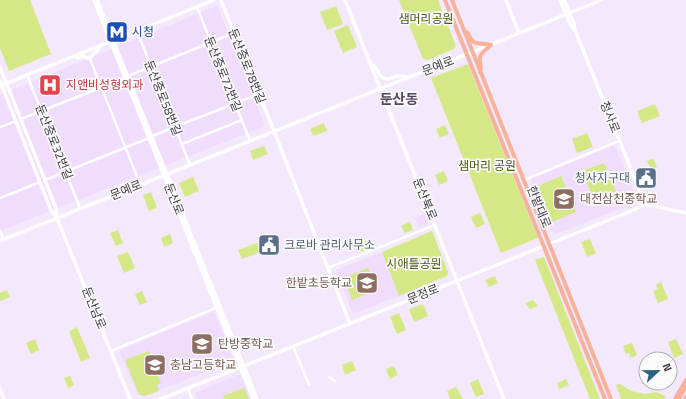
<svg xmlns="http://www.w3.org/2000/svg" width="686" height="399" font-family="'Titillium Web','Noto Sans KR',sans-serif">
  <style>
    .built { fill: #f0ddfd }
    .green { fill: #d5e886 }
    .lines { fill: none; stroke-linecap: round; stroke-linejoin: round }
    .minor { stroke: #fff; stroke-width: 2.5 }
    .tertiary { stroke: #fff; stroke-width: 3.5 }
    .secondary { stroke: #fff; stroke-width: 3.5 }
    .primary { stroke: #f8b29c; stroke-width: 4 }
    .labels { text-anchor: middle; stroke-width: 3.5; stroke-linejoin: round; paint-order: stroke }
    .park-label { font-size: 12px; fill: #4f5911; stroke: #fafafa }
    .transit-label { font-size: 12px; fill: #164399; stroke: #fafafa; text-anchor: start }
    .street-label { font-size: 12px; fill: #413a47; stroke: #fafafa }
    .health-label { font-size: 12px; fill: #be3a42; stroke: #fafafa; text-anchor: start }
    .service-label { font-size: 12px; fill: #4e5e75; stroke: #fafafa; text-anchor: end }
    .education-label { font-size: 12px; fill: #785e54; stroke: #fafafa; text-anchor: start }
    .quarter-label { font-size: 14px; font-weight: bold; fill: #564560; stroke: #fafafa }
  </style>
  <rect width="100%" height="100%" fill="#f4e8fc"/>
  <path class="built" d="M216,6L218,7L264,123L263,127L0,231V95Z
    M613,146L616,148L637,199L636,202L556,234L551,231L531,179Z
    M425,214L429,224L419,228L414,218Z
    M382,252L399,296L353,314L336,270Z
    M213,312L215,314L233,358L231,362L144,396L138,395L119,351Z
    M241,374L252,399H198L195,393Z"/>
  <path class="green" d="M0,0H30L51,54L9,71L0,48Z
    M399,0H438L456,46L454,49L428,60L423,59Z
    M336,6L343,24L327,30L320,12Z
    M348,25L357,47L343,53L334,31Z
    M468,64L538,238L501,253L431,78Z
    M655,104L660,116L642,123L637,111Z
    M324,123L327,131L313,136L310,129Z
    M445,125L449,134L440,138L436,129Z
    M587,133L593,147L577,153L572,139Z
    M264,146L268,154L253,160L250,151Z
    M653,158L657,167L651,169L647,161Z
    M604,163L616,192L594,201L582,171Z
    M444,171L448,181L439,185L435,175Z
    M561,176L576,212L552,222L538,186Z
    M193,177L199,191L185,197L179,183Z
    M151,192L157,208L149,211L143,195Z
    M480,213L485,224L476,228L471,217Z
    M410,222L413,230L405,233L401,226Z
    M118,230L123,243L116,246L110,233Z
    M432,231L448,272L447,276L399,296L382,252Z
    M170,234L173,243L164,247L161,238Z
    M371,239L374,246L361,252L358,244Z
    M590,239L596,253L587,257L581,242Z
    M257,243L261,252L242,259L238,250Z
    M128,252L135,268L124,273L117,256Z
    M544,257L600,399H590L535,260Z
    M368,268L377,290L352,300L344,278Z
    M495,276L498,283L489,287L485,280Z
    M661,282L668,299L658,303L653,291L658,289L656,285Z
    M7,290L10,297L0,301V293Z
    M142,291L147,302L140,305L135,294Z
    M533,300L538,306L530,309L525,303Z
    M423,304L428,316L414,322L409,309Z
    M399,313L406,330L397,334L390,317Z
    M77,327L90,358L81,362L69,331Z
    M35,339L39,350L31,354L26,343Z
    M676,339L683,354L674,358L668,342Z
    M632,343L637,355L630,358L629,353L626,354L623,346Z
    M149,351L161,383L157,385L159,391L144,396L139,394L125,360Z
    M352,361L356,370L345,375L342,365Z
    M394,366L398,375L390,379L386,369Z
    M70,376L74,385L68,388L64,378Z
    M478,379L484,394L476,397L470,383Z
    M566,379L569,385L559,389L557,383Z
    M620,384L631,391L645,394L656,392L666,396L664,399H621L616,385Z
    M456,387L463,399H450L447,391Z
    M244,388L249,399H224L223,396Z"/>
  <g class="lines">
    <path class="minor" d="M197,7L250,141
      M137,31L190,165
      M90,59L140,184
      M27,75L80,208
      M128,76L234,33
      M21,119L125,78
      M0,127L16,121
      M152,136L259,94
      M182,144L242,120
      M45,180L149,138
      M524,180L619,141
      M0,198L40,182
      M0,231L3,239
      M328,268L435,225
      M293,346L309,385
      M111,351L218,307
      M329,377L335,381
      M188,389L192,399"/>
    <path class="tertiary" d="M221,0L274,131
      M506,0L519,33
      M560,0L570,24L574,29
      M564,0L574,23L575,30L645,204
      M74,56L78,58L83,56L90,59C92,54 94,52 98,50L100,45"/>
    <path class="secondary" d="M94,0L253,399
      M97,0L257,399
      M345,0L504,399
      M370,62C376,67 376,69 380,75C386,83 391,77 398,76C401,76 405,76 409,77
      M0,67L56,208L57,218L130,399
      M0,81L51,210L57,217
      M0,86L214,0
      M274,131L350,324
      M0,241L602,0
      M549,244L636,209L645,204L686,213
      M0,389L4,399
      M161,399L544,246"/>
    <path class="primary" d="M445,0L605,399
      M452,0L611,399
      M464,31L468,33C473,47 479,42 491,45C486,50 478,54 480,61C480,66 482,67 480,72
      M675,399L686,380
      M679,399L686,386
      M685,399L686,397"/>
  </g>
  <defs>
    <g id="metro-square" transform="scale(1.15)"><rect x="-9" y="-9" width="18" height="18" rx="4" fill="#1a4fb4" stroke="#fafafa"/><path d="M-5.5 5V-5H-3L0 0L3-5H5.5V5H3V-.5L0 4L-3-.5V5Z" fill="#fff"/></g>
    <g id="hospital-square" transform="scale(1.15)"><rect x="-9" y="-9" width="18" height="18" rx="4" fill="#e0444e" stroke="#fafafa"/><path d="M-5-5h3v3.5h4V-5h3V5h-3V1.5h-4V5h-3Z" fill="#fff"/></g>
    <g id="civic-square" transform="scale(1.15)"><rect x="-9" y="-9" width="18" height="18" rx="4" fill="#5c6f8a" stroke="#fafafa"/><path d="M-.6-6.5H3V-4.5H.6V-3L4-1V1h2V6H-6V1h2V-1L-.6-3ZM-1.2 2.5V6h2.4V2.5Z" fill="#fff"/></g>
    <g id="school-square" transform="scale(1.15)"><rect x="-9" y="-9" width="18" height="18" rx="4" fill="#8d6e63" stroke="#fafafa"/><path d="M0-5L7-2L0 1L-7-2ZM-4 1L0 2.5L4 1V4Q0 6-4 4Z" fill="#fff"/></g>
  </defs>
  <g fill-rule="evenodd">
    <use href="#metro-square" x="117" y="32"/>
    <use href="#hospital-square" x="50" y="85"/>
    <use href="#civic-square" x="646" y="178"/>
    <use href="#school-square" x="564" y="199"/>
    <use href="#civic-square" x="269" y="245"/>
    <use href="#school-square" x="367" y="283"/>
    <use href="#school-square" x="202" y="344"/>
    <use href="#school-square" x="155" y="365"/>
  </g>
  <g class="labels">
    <g class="park-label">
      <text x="426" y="23">샘머리공원</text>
      <text x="487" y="170">샘머리 공원</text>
      <text x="414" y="268">시애틀공원</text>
    </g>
    <g class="transit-label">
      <text x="132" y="36">시청</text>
    </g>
    <g class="street-label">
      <text transform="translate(247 66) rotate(68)" y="4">둔산중로78번길</text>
      <text transform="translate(438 66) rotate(-21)" y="4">문예로</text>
      <text transform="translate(223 74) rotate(68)" y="4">둔산중로72번길</text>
      <text transform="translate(163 98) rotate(68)" y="4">둔산중로58번길</text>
      <text transform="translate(610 117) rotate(68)" y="4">청사로</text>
      <text transform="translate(54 142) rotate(68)" y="4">둔산중로32번길</text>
      <text transform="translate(126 190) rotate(-22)" y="4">문예로</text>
      <text transform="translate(174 199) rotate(68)" y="4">둔산로</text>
      <text transform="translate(425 199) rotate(68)" y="4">둔산북로</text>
      <text transform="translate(539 207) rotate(68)" y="4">한밭대로</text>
      <text transform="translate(423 294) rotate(-22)" y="4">문정로</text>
      <text transform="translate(94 308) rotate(68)" y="4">둔산남로</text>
    </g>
    <g class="health-label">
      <text x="66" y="89">지앤비성형외과</text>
    </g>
    <g class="service-label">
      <text x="630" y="182">청사지구대</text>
      <text x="284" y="249" text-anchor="start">크로바 관리사무소</text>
    </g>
    <g class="education-label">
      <text x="580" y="203">대전삼천중학교</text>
      <text x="352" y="287" text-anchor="end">한밭초등학교</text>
      <text x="218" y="348">탄방중학교</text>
      <text x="170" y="369">충남고등학교</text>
    </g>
    <g class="quarter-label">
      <text x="399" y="104">둔산동</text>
    </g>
  </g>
  <g transform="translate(658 371) rotate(68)"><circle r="19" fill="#fafafa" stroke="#b0adb2"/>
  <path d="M0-3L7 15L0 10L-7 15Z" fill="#2c5f7c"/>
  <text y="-6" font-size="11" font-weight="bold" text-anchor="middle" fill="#413a47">N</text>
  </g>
</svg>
